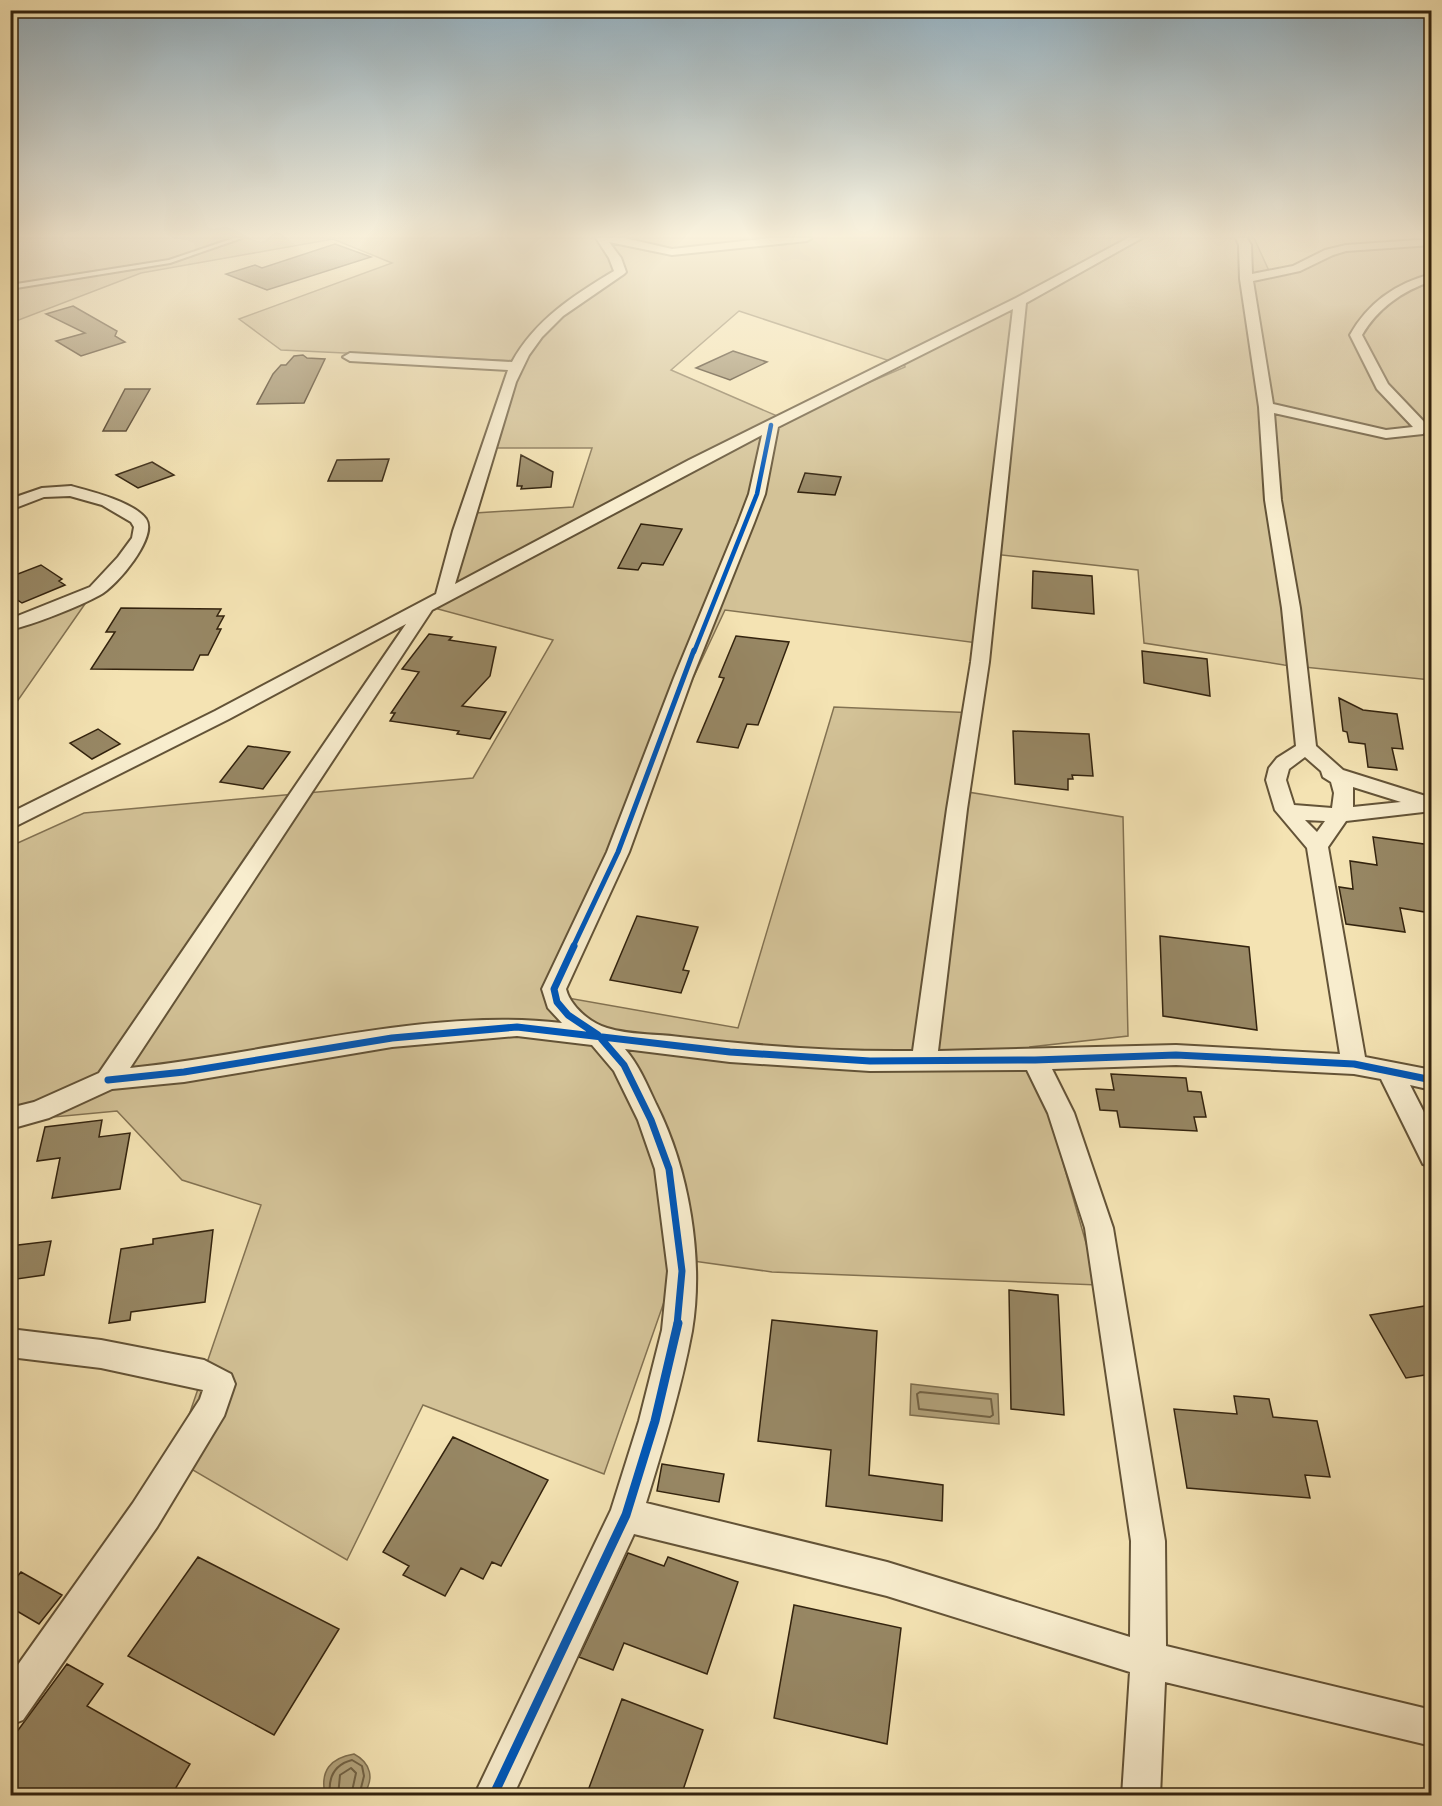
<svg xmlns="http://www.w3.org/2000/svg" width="1442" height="1806" font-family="'Libre Caslon Text',serif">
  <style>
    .green { fill: #d3c297; stroke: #837252; stroke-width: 1.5; fill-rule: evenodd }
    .water { fill: #b2a27b; stroke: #7f6f4f; stroke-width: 1.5 }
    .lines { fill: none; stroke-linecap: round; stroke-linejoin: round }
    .shore { stroke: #726244; stroke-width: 2 }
    .building { fill: #978764; stroke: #33230e; stroke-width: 1.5 }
    .lane-casing { stroke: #635337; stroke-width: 4 }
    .street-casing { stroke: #635337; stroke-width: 4 }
    .lane { fill: #f8edce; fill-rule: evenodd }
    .street { fill: #f8edce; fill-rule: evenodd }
    .cycleway-far3-casing { stroke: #f8edce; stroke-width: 8 }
    .cycleway-far2-casing { stroke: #f8edce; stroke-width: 9 }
    .cycleway-far1-casing { stroke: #f8edce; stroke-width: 10 }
    .cycleway-casing { stroke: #f8edce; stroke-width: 13 }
    .cycleway-far3 { stroke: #0057b8; stroke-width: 4.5 }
    .cycleway-far2 { stroke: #0057b8; stroke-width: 5 }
    .cycleway-far1 { stroke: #0057b8; stroke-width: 7 }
    .cycleway { stroke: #0057b8; stroke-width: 9 }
  </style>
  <rect width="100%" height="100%" fill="#f4e3b3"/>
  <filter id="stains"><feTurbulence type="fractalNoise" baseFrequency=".00333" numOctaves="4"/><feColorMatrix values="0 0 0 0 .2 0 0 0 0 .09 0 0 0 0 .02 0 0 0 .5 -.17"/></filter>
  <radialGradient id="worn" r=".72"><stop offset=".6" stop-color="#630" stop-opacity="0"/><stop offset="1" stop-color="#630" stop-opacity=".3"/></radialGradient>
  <path class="green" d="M11,238H1254L1270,273L1310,262L1330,251L1431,240V680L1284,665L1144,643L1138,570L993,554L985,644L725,610L545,994L738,1028L834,707L977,713L968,792L1123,817L1128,1036L1030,1047L1098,1285L772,1272L679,1259L604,1474L423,1405L347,1560L174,1459L261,1205L182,1180L117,1111L11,1121V846L84,813L473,778L553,640L438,609L475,513L573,507L592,448H490L518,361L281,350L239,319L392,263L333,239L141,273L11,323ZM739,311L905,366V367L784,419L671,370Z
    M87,601L14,706L11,708V631Z"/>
  <path class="water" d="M911,1384L998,1394L999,1424L910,1415Z
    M354,1754C371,1763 375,1779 363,1795H325C320,1771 330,1758 354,1754Z"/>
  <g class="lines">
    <path class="shore" d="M920,1392L991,1399L993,1415L990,1417L919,1409L917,1394Z
      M330,1796C328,1779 333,1765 352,1760L362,1766L364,1776L359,1796
      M338,1796L340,1775L351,1768L356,1773L351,1796"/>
  </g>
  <path class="building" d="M335,244L371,257L267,290L226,274L255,265L262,268Z
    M73,306L117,331L115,336L125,342L81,356L56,341L85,333L46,314Z
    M733,351L767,362L730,380L696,368Z
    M303,355L307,358L325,359L304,403L257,404L273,374L281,365H286L294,356Z
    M125,389H150L126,431H103Z
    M521,455L553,472L551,487L521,489L522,486H517Z
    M389,459L382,481H328L337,460Z
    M152,462L174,475L138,488L116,475Z
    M805,473L841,477L835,495L798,492Z
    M641,524L682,529L663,565L642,563L638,570L618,568Z
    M41,565L62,579L59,581L65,585L22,603L10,595V577Z
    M1033,571L1092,576L1094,614L1032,608Z
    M121,608L221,609L217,616H224L217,629H221L208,655H200L193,670L91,669L115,632H106Z
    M429,634L452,637L449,640L496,647L490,676L462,706L506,712L490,739L457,734L459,731L390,721L395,713H391L419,672L402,669Z
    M736,636L789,642L758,725L747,724L738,748L697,742L724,678L719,677Z
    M1142,651L1207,659L1210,696L1144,683Z
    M1339,698L1363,710L1397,714L1403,749L1392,748L1397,770L1368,767L1365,744L1349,742L1347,732L1343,731Z
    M98,729L120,744L92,759L70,743Z
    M1013,731L1089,734L1093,776L1072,775L1073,779H1068V790L1015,784Z
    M248,746L290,752L263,789L220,782Z
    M1373,837L1431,845V913L1400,908L1405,932L1346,924L1339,887L1353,889L1350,861L1377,865Z
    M637,916L698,927L683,970L689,971L681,993L610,980Z
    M1160,936L1249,947L1257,1030L1163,1016Z
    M1111,1074L1186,1078L1188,1091L1201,1092L1206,1117H1194L1197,1131L1120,1127L1117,1111L1100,1110L1096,1089L1114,1090Z
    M102,1120L99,1137L130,1133L120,1189L52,1198L60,1158L37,1161L45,1127Z
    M213,1230L205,1302L131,1312L130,1320L109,1323L121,1249L153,1244V1239Z
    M51,1241L44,1275L10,1280V1246Z
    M1009,1290L1058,1295L1064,1415L1011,1409Z
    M1431,1305V1374L1406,1378L1370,1315Z
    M772,1320L877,1331L869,1475L943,1485L942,1521L826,1506L831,1450L758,1441Z
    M1234,1396L1269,1399L1273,1417L1317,1421L1330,1477L1305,1475L1310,1498L1187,1488L1174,1409L1237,1414Z
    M453,1437L548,1480L501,1566L492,1562L483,1579L461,1568L445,1596L403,1575L409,1566L383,1552Z
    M662,1464L724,1474L719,1502L657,1491Z
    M628,1553L664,1566L668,1557L738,1582L707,1674L624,1643L613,1670L579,1657Z
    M198,1557L339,1629L274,1735L128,1656Z
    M21,1572L62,1595L39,1624L10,1607V1585Z
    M794,1605L901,1628L887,1744L774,1718Z
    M67,1664L103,1684L87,1706L190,1764L171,1796H10V1741Z
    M622,1699L703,1730L681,1796H586Z"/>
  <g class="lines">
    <g class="lane-casing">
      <path id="lane" d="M234,238H242L170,263L10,289V285L169,260Z"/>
    </g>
    <g class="street-casing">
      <path id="street" d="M596,238H624L672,249L771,238H812L807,241L672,255L609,242L621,258L626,272L624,274L563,316L542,337L529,355L516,382L455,584L689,460L1016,298L1128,238H1142L1026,303L989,662L967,809L938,1051L1176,1045L1340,1054L1307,848L1275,810L1266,780L1269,768L1277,758L1296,746L1282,608L1265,500L1259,407L1240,279L1239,245L1236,238H1247L1251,245L1252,274L1293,266L1325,250L1346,245L1432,239V245L1346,251L1333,255L1300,271L1253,281L1273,404L1386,430L1413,427L1377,389L1350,335C1368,303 1396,283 1432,274V281C1402,291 1378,308 1362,335L1388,384L1428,426L1423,434L1386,438L1274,413L1281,500L1300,608L1316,746L1343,770L1432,798V811L1346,821L1328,847L1365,1057L1432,1070V1090L1410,1085L1432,1128V1167L1423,1164L1381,1079L1354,1074L1176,1065L1052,1069L1074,1113L1113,1228L1165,1541L1166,1646L1432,1710V1746L1165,1682L1160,1796H1122L1130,1672L887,1596L634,1534L513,1796H474L611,1510L639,1421L662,1330L668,1271L655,1169L638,1120L614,1071L592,1045L517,1036L392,1047L184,1082L112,1089L49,1118L10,1129V1108L34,1102L99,1073L406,624L229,719L10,829V813L215,711L436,594L453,531L508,370L350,361L343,357L350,353L512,362C535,320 574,295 614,271L609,258ZM1013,309L971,662L947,809L913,1051C835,1052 757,1046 680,1037C657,1034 629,1035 607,1028C590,1023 570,1006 566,989L629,852L692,678L754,523L765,494L778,427ZM762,435L749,494L738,523L674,678L607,852L542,989L548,1008L562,1023C425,1007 268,1054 130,1068L432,610ZM1305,757L1321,771L1323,777L1331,782L1334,793L1332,808L1294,805L1286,780L1289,769ZM1353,787L1401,802L1353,807ZM1305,820L1325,821L1317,832ZM625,1049L730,1062L870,1071L1027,1070L1048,1113L1085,1228L1131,1541L1130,1637L887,1562L646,1503C663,1447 681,1390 692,1331C704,1259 689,1169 656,1104C647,1085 639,1065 625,1049Z
        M71,486C90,491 134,502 146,519C158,537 117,586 100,595C78,607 35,624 10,630V619L90,587L118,557L132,538L134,527L131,522L102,505L70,496L44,497L10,510V499L42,488Z
        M10,1329L101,1340L204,1360L231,1374L235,1384L224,1416L157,1527L23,1720L10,1725V1676L133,1503L200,1399L203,1390L101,1368L10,1357Z"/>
    </g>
    <use href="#lane" class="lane"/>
    <use href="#street" class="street"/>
    <g class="cycleway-far3-casing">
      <path id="cycleway-far3" d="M694,652L757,494L771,425"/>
    </g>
    <g class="cycleway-far2-casing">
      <path id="cycleway-far2" d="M573,947L618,852L694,650"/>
    </g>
    <g class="cycleway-far1-casing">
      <path id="cycleway-far1" d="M574,946L554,989L557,1002L568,1015L598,1035L624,1065L651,1120L669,1169L682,1271L677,1325
        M108,1080L184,1072L392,1038L517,1027L730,1052L870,1061L1035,1060L1176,1055L1354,1064L1432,1080"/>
    </g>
    <g class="cycleway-casing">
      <path id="cycleway" d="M493,1796L626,1515L655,1421L678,1323"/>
    </g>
    <use href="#cycleway-far3" class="cycleway-far3"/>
    <use href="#cycleway-far2" class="cycleway-far2"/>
    <use href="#cycleway-far1" class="cycleway-far1"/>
    <use href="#cycleway" class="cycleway"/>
  </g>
  <linearGradient id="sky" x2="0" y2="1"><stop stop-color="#92adbc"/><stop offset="0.48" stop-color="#faf2dd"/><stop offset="1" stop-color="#faf2dd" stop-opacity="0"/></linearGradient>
  <rect width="1442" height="491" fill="url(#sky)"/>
  <rect width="1442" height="1806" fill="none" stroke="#f4e3b3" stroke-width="36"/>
  <rect x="12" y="12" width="1418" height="1782" fill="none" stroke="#33230e" stroke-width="3"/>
  <rect x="18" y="18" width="1406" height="1770" fill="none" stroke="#33230e" stroke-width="1.5"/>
  <rect width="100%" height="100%" filter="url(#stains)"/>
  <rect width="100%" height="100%" fill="url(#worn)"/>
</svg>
